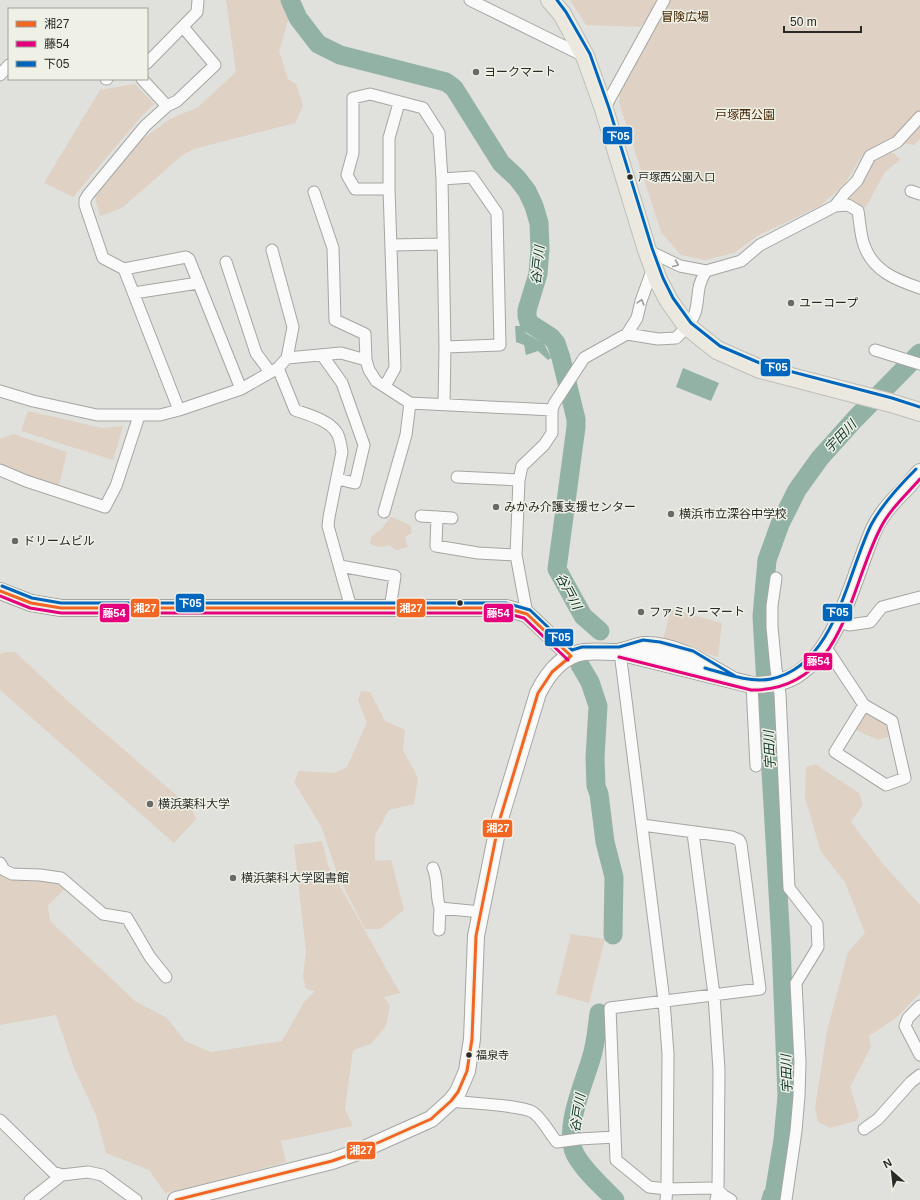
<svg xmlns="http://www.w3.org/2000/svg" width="920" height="1200" font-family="Helvetica,'Noto Sans JP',sans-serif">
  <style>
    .green { fill: #dfd1c3 }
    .water { fill: #93b2a6 }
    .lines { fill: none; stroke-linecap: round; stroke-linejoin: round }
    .river { stroke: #93b2a6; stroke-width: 19 }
    .street-casing { stroke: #a5a6a2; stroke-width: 13 }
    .secondary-casing { stroke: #a5a6a2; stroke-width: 18 }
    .primary-casing { stroke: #bdbebb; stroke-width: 20 }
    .street { stroke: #fafafa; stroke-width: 11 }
    .secondary { stroke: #fafafa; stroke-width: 16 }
    .primary { stroke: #ebe9df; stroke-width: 18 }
    .bus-1-casing { stroke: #eff1e6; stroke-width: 6 }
    .bus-2-casing { stroke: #eff1e6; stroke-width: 6 }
    .bus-3-casing { stroke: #eff1e6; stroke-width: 6 }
    .bus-1 { stroke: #f26522; stroke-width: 3 }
    .bus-2 { stroke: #e5007d; stroke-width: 3 }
    .bus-3 { stroke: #0065bd; stroke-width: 3 }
    .oneway { stroke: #9c9c9b }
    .poi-dot { fill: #696a66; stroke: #eff1e6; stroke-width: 1.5 }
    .bus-dot { fill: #292a26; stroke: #eff1e6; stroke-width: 1.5 }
    .labels { text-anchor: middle; stroke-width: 3; stroke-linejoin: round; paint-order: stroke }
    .bus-label { font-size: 11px; fill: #292a26; stroke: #eff1e6; text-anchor: start }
    .park-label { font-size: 12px; fill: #482807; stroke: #eff1e6 }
    .poi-label { font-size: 12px; fill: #292a26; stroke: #eff1e6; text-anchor: start }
    .water-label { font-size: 13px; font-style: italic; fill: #0c352a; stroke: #eff1e6 }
    .line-badge { stroke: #eff1e6; stroke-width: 1.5 }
    .badge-label { font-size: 11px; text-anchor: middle; font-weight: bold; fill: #fff }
  </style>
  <rect width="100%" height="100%" fill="#e0e1dc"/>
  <path class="green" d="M226,0H285L290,14L279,51L288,79L296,84L303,106L295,123L194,149L181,156L122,208L100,216L95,197L140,141L170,119L198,107L236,72Z
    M570,0H663L640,27L586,25Z
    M670,0H920V139L914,145L897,142L862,156L844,185L820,206L757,236L734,253L704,260L681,255L661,232L619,102L620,93L658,19Z
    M135,84L154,104L140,118L73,197L44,183L100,90Z
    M886,152L895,154L900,160L885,172L866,207L860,208L847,197L873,158Z
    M28,411L102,428L123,426L113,460L21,431Z
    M13,434L67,452L58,488L0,465V439Z
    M391,517L410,525L412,533L405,537L408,547L396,550L389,545L378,547L370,544L372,536L383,528L384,525Z
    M671,609L722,623L718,657L663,640Z
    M6,652H15L70,703L191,808L196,819L174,843L0,690V654Z
    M361,691L370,692L385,721L405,730L403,750L418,778L414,804L389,810L375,835V861L391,860L404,910L380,929H365L338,876L322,828L294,782L299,771L335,773L347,767L367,722L358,701Z
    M864,711L889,726L891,736L878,740L854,729Z
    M815,764L859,793L863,805L851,822L883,864L920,905V993L896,1018L869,1036L871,1047L850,1087L859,1115L856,1121L830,1128L818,1122L815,1108L827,1031L848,952L865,933L845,882L821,852L805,798L806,767Z
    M322,841L328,865L400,993L384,997L390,1006L386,1026L371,1044L353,1050L345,1109L353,1126L281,1141L286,1162L212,1182L165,1193L149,1170L106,1153L96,1115L74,1068L56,1015L0,1025V863L4,870L69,885L48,905L50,921L135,1001L167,1018L185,1041L211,1052L282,1041L304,1002L315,991L306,989L303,976L306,952L294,845Z
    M571,934L605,939L589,1003L556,994Z"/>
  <path class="water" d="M515,326H520L527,334L544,343L551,358L548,360L538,351L526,355L524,345L516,342Z
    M683,368L719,383L711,401L676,387Z
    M786,1122L784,1163L778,1200H761L764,1190H767L772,1174L778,1147Z"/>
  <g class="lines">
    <path class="river" d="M290,0L298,18L318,44L340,55L446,82L454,88L501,163L517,178L527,191L534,206L539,223L540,249L538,274L527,310V316L529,323L551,337L556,343L561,358L576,419V427L557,569L583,616L600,631
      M580,665L590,682L598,706L595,758L596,786L599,794L605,842L614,877L613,935
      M599,1013C597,1028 596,1044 591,1059C584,1083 563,1129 575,1154C584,1171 602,1186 615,1200
      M773,1200L783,1140L787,1096L781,944L762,616L767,560L780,524L797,490L820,458L855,419L920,353"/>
    <g class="street-casing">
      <path id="street" d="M470,0L584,56
        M147,63L197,12L198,0
        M0,75L9,65
        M106,79H107
        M142,79L167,106L145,126L88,195L85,200V205L103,258L124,269L179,410
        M167,106L177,101L215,65L183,27
        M604,109L664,0
        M442,179L472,177L497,213L500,345L445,347
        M389,189H355L347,175L353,153V98L370,94L423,108L439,133L442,179L445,347L444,404
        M911,191L920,194
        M314,192L333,248L335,320L365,334L366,360
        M835,206L845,193L857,181L870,156L897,142L920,117
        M391,245L443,244
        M272,250L293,327L287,358
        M647,250L680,266L706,271
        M226,262L256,353L270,372
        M124,269L186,257L189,259L241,389
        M134,293L198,283
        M627,334L658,339L676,338C683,331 692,322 695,313C700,296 695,289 706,271L741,261L760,245L835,206L848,205L858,211C860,222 860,234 864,245C873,271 896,280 920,288
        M875,350L920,364
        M322,355L342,383L364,445L355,483L337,479
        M278,368L295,410C309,415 329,420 337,433C340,438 341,446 342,452L329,517L328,526L351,608
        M385,386L395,368L389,189V138L399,103
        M0,391L33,401L97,415H160L179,410L241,389L278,368L287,358L341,353L366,360L369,370L376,381L410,403L552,410
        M0,470L26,481L105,507L116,486L139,416
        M457,477L519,480
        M384,512L406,435L410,403
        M421,516L452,518
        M437,517L436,546L478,553L516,555
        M340,566L395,576L390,609
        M776,578L772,606V627L776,669L780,694L789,888L817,924L818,947L796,983L800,1062L799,1096L796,1131L786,1200
        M527,614L516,555L519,480L522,466L544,445L552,433V410L554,404L584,358L627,334L637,318L641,301L653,268
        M837,622L849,625L870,622L882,607L920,597
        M825,646L864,705L892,721L905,778L886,785L835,752L864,705
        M620,652L664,1001L668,1054L667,1189L666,1200
        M752,685L756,766
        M642,825L732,837L739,840L741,844L760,989L610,1008L616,1160L649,1187L667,1189L710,1188L718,1190L724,1196L731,1200
        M693,833L714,995L719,1070L718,1190L716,1200
        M0,863L4,870L12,874L40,875L61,878L103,914L127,918L150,957L166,977
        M433,868C439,881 435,895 440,908
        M439,930L440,908L481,912
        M920,1006L908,1018L905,1026L920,1055
        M451,1101C466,1103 524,1105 534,1113C544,1121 549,1133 557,1142L579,1139L615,1137
        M0,1120L53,1172L62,1175
        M864,1129L878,1119L911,1082L920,1075
        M30,1200L62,1175L88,1172L102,1175L136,1200"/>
    </g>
    <g class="secondary-casing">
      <path id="secondary" d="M0,591L31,603L61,608H506L527,614L571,656
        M620,652L635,656L752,685C765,685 778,684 791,678C838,655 854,574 874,529C882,512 895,499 908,486C912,481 916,476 920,472
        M176,1200L332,1161L355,1153L431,1119L451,1101L458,1092L467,1071L472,1039L476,936L490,867L499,822L538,693C547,675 562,655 584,652C594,651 606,652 617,652C626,651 635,646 644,645C677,644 706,665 733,680"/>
    </g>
    <g class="primary-casing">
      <path id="primary" d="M550,0L562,14L585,56L604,109L647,250L658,280L669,301L687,326L717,350L760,369L891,403L920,412"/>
    </g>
    <use href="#street" class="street"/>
    <use href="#secondary" class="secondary"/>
    <use href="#primary" class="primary"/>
    <g class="bus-1-casing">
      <path id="bus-1" d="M0,591L31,603L61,608H506L527,614L571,656
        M176,1200L332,1161L355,1153L431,1119L451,1101L458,1092L467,1071L472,1039L476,936L499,822L538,693L552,672L571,656"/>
    </g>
    <g class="bus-2-casing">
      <path id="bus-2" d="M0,596L30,608L61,613H505L524,618L568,660
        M619,657L751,690C843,691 848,591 880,529C889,510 906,495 920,479"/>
    </g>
    <g class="bus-3-casing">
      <path id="bus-3" d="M557,0L566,12L590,54L609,108L652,248L663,278L673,298L691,323L720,346L762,364L892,398L920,407
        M2,586L32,598L61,603H506L530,610L572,650L582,647H619L643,640L660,642L693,651L735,676
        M705,668C726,674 750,683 771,679C835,666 847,574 871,525C882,504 900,485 916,469"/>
    </g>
    <use href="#bus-1" class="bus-1"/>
    <use href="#bus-2" class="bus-2"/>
    <use href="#bus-3" class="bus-3"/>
  </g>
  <defs><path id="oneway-chevron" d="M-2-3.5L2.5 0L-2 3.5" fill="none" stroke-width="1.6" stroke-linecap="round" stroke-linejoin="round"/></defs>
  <g class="oneway">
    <use href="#oneway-chevron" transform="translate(676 264) rotate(23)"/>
    <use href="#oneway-chevron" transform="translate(641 302) rotate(-74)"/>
  </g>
  <g class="poi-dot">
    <circle cx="476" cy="72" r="4"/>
    <circle cx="791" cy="303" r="4"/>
    <circle cx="496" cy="507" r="4"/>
    <circle cx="671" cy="514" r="4"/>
    <circle cx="15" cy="541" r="4"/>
    <circle cx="641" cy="612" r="4"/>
    <circle cx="150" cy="804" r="4"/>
    <circle cx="233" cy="878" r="4"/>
  </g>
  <g class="bus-dot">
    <circle cx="630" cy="177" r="3.5"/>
    <circle cx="460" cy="603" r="3.5"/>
    <circle cx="469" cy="1055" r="3.5"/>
  </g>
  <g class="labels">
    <g class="bus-label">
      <text x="638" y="181">戸塚西公園入口</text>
      <text x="476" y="1059">福泉寺</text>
    </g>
    <g class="park-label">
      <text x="685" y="21">冒険広場</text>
      <text x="745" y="119">戸塚西公園</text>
    </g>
    <g class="poi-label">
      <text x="484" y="76">ヨークマート</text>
      <text x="799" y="307">ユーコープ</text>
      <text x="504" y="511">みかみ介護支援センター</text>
      <text x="679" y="518">横浜市立深谷中学校</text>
      <text x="23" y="545">ドリームビル</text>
      <text x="649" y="616">ファミリーマート</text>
      <text x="158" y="808">横浜薬科大学</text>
      <text x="241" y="882">横浜薬科大学図書館</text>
    </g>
    <g class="water-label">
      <text transform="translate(537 265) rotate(-84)" y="5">谷戸川</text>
      <text transform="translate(840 436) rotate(-46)" y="5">宇田川</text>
      <text transform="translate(569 591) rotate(62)" y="5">谷戸川</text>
      <text transform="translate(769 750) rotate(-93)" y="5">宇田川</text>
      <text transform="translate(786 1074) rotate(-92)" y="5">宇田川</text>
      <text transform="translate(577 1113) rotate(-81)" y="5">谷戸川</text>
    </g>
  </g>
  <g class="line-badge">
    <rect x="602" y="126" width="31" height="19" rx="4" fill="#0065bd"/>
    <rect x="760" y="358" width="31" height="19" rx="4" fill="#0065bd"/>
    <rect x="175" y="593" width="30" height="20" rx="4" fill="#0065bd"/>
    <rect x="130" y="598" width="30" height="20" rx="4" fill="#f26522"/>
    <rect x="396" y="598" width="30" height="20" rx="4" fill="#f26522"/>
    <rect x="822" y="603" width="31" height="19" rx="4" fill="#0065bd"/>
    <rect x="99" y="603" width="31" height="20" rx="4" fill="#e5007d"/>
    <rect x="483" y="603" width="31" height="20" rx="4" fill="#e5007d"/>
    <rect x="544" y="628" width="30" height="19" rx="4" fill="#0065bd"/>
    <rect x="803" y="652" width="30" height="19" rx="4" fill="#e5007d"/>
    <rect x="482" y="819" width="31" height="19" rx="4" fill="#f26522"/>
    <rect x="346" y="1141" width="30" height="19" rx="4" fill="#f26522"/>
  </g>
  <g class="badge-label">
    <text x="618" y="140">下05</text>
    <text x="776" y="371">下05</text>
    <text x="190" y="607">下05</text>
    <text x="145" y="612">湘27</text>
    <text x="411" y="612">湘27</text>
    <text x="837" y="616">下05</text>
    <text x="114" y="617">藤54</text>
    <text x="498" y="617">藤54</text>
    <text x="559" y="641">下05</text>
    <text x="818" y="665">藤54</text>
    <text x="498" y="832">湘27</text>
    <text x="361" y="1154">湘27</text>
  </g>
  <rect x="8" y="8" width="140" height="72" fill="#eff1e6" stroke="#a0a199"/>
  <rect x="16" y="21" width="20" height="6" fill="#f26522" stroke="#a0a199"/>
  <text x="44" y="28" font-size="12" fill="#292a26">湘27</text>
  <rect x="16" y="41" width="20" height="6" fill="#e5007d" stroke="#a0a199"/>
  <text x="44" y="48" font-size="12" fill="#292a26">藤54</text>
  <rect x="16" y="61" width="20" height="6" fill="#0065bd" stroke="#a0a199"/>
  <text x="44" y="68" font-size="12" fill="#292a26">下05</text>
  <g transform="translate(892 1172) rotate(332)" stroke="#eff1e6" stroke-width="3" paint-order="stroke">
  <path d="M0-3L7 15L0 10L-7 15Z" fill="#292a26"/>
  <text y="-6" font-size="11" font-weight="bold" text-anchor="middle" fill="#292a26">N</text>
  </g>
  <path d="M784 26v6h77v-6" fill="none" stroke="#292a26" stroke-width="2"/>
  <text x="790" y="26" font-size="12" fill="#292a26" stroke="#eff1e6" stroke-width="3" paint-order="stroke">50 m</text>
</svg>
